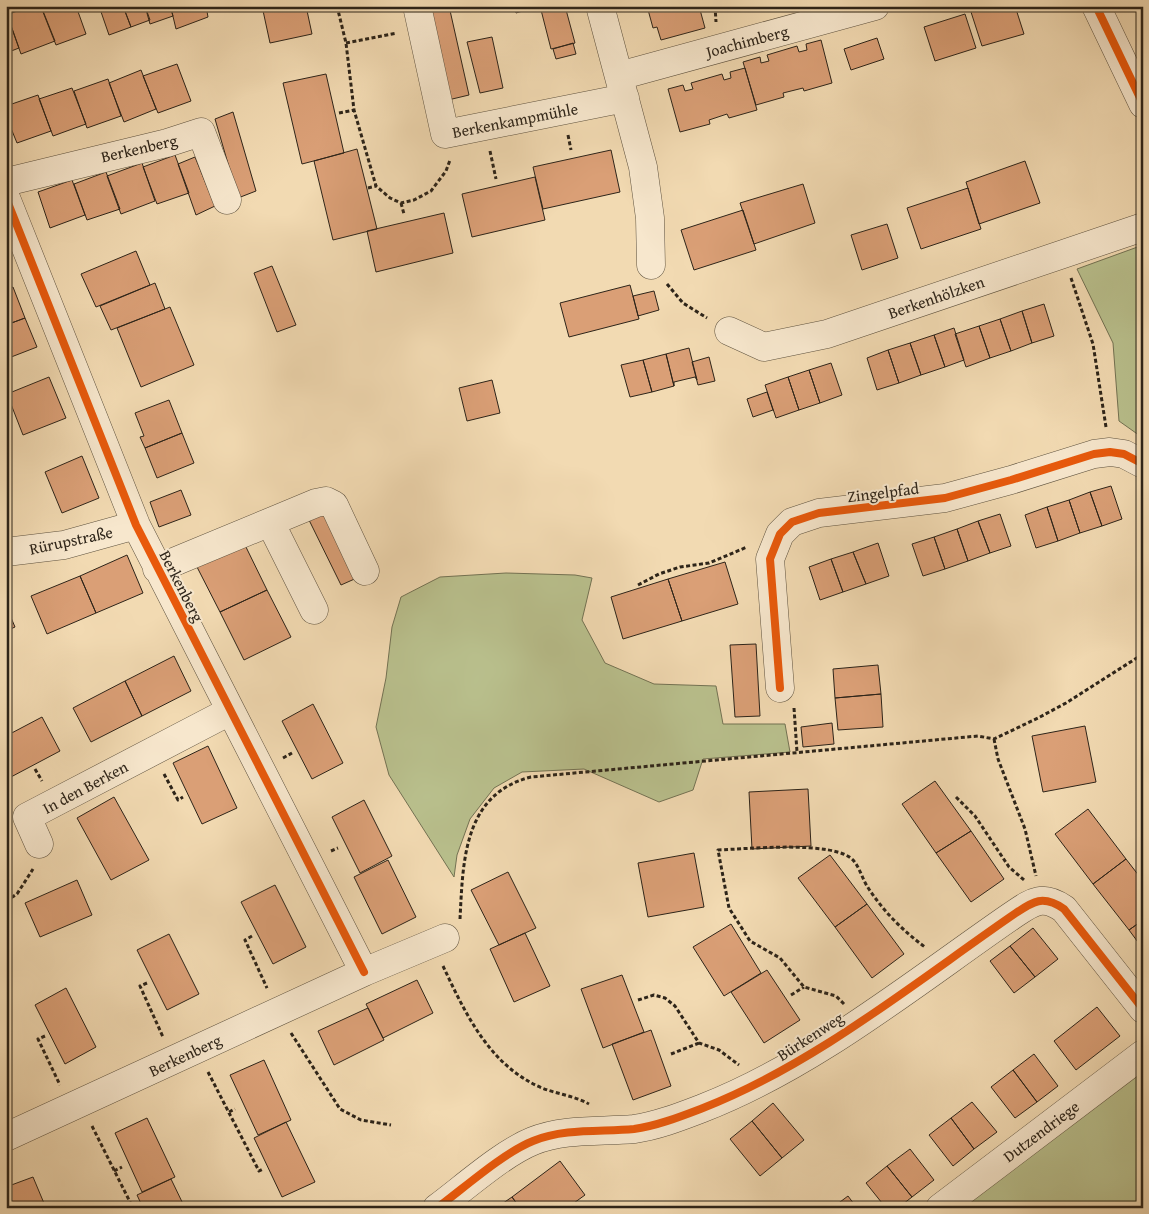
<svg xmlns="http://www.w3.org/2000/svg" width="1149" height="1214" font-family="'Gentium Book Plus',serif">
  <style>
    .green { fill: #b9c08d; stroke: #737253 }
    .building { fill: #da9f76; stroke: #2d2419 }
    .lines { fill: none; stroke-linecap: round; stroke-linejoin: round }
    .minor-casing { stroke: #5e523f; stroke-width: 29 }
    .path { stroke: #2d2419; stroke-width: 3; stroke-dasharray: 4 2.5; stroke-linecap: butt }
    .minor { stroke: #f7e7cd; stroke-width: 28 }
    .cycleway-casing { stroke: #f7e7cd; stroke-width: 11 }
    .cycleway { stroke: #e8590c; stroke-width: 8 }
    .labels { text-anchor: middle; stroke-width: 4; stroke-linejoin: round; paint-order: stroke }
    .street-label { font-size: 16px; fill: #2d2419; stroke: #f7e7cd }
  </style>
  <rect width="100%" height="100%" fill="#f2dab2"/>
  <filter id="stains"><feTurbulence type="fractalNoise" baseFrequency=".004" numOctaves="4"/><feColorMatrix values="0 0 0 0 .2 0 0 0 0 .09 0 0 0 0 .02 0 0 0 .5 -.17"/></filter>
  <radialGradient id="worn" r=".72"><stop offset=".6" stop-color="#630" stop-opacity="0"/><stop offset="1" stop-color="#630" stop-opacity=".3"/></radialGradient>
  <path class="green" d="M1143,245V438L1119,421L1113,343L1077,269Z
    M506,573L575,575L592,578L582,620L605,663L654,684L716,686L723,724H785L790,752L703,759L693,790L659,802L584,769L522,772L494,788L470,819L457,855L454,877L389,775L376,727L386,678L392,627L401,597L440,577Z
    M1143,1059V1208H947Z"/>
  <path class="building" d="M30,6H41L55,41L21,54L7,15Z
    M44,6H76L86,34L56,45L41,7Z
    M99,6H123L131,27L109,35Z
    M123,6H145L150,20L131,27Z
    M145,6H170L173,16L150,24Z
    M176,6H206L208,17L176,29L171,8Z
    M262,6H306L312,34L270,43Z
    M427,6H449L469,95L448,100Z
    M514,6H539L516,13Z
    M540,6H565L575,43L551,49Z
    M647,6H699L705,28L661,40L657,27L653,28Z
    M989,6H1015L1024,34L982,46L971,12Z
    M6,11L19,48L6,53Z
    M965,14L976,48L935,61L924,27Z
    M492,37L503,88L480,93L467,42Z
    M877,38L884,59L851,70L844,49Z
    M821,40L832,83L804,91L803,88L783,93L784,97L756,105L743,62L760,57L761,63L769,61L767,55L797,46L799,52L807,50L806,44Z
    M573,43L576,54L556,59L553,49Z
    M177,64L191,101L158,113L143,76Z
    M745,68L757,110L729,118L727,114L709,120L710,124L680,132L668,89L683,85L685,91L693,89L691,83L722,74L724,80L731,78L730,72Z
    M141,70L156,109L124,122L109,83Z
    M326,74L344,153L302,164L283,83Z
    M108,79L121,116L87,128L74,91Z
    M72,88L86,124L53,136L39,99Z
    M38,95L51,131L17,143L6,116V106Z
    M233,112L256,191L238,198L215,119Z
    M357,149L377,229L333,240L314,161Z
    M611,150L620,192L543,209L533,167Z
    M175,155L189,193L157,204L143,167Z
    M195,157L215,206L196,215L178,164Z
    M1025,161L1040,203L979,224L966,182Z
    M142,163L155,201L121,214L107,176Z
    M106,172L120,209L87,220L74,184Z
    M535,177L545,220L472,237L462,194Z
    M72,180L85,215L50,228L38,192Z
    M803,184L815,223L754,244L740,203Z
    M968,188L981,229L921,249L907,208Z
    M743,210L756,250L694,270L681,230Z
    M444,213L453,253L376,272L367,231Z
    M887,224L898,258L862,270L851,235Z
    M136,251L150,285L96,307L81,274Z
    M272,266L296,325L277,332L254,273Z
    M155,283L165,309L111,330L100,306Z
    M630,285L639,319L569,337L560,303Z
    M13,287L25,318L6,325V290Z
    M654,291L659,310L638,316L633,296Z
    M1044,304L1054,336L1032,343L1022,311Z
    M170,307L194,365L141,387L117,328Z
    M1022,311L1032,343L1011,351L1000,319Z
    M25,318L37,347L6,359V325Z
    M1000,319L1011,351L990,358L979,326Z
    M979,326L990,358L966,367L955,334Z
    M954,328L964,360L945,367L934,335Z
    M934,335L945,367L921,375L910,343Z
    M910,343L921,375L899,383L888,350Z
    M689,348L697,380L695,377L674,382V386L666,354Z
    M888,350L899,383L877,390L867,358Z
    M666,354L674,386L652,392L643,360Z
    M709,357L715,381L698,385L692,362Z
    M643,360L652,392L630,397L621,365Z
    M831,363L842,395L820,403L809,370Z
    M809,370L820,403L799,410L788,377Z
    M49,377L66,418L23,435L7,394Z
    M788,377L799,410L776,418L765,385Z
    M492,380L500,413L467,421L459,388Z
    M767,392L773,410L753,417L747,399Z
    M169,400L182,433L145,448L140,437L144,436L135,413Z
    M182,433L194,463L157,478L145,448Z
    M82,456L99,498L62,513L45,472Z
    M1111,486L1122,519L1102,526L1090,492Z
    M181,490L191,515L159,527L150,502Z
    M1090,492L1102,526L1080,533L1069,500Z
    M1069,500L1080,533L1058,541L1047,507Z
    M1047,507L1058,541L1036,548L1025,515Z
    M327,512L359,577L341,585L309,520Z
    M1000,514L1011,546L990,553L978,521Z
    M978,521L990,553L968,561L957,529Z
    M957,529L968,561L945,569L934,537Z
    M934,537L945,569L923,576L912,544Z
    M244,543L267,590L220,612L197,567Z
    M878,543L889,576L866,584L853,552Z
    M853,552L866,584L843,592L831,559Z
    M127,555L143,593L96,613L80,576Z
    M831,559L843,592L820,600L809,567Z
    M725,562L738,604L682,621L668,579Z
    M80,576L96,613L47,634L31,596Z
    M668,579L682,621L623,639L611,597Z
    M267,590L291,637L244,660L220,612Z
    M6,606L15,627L6,631Z
    M756,644L760,716L735,717L730,645Z
    M174,656L191,691L142,716L125,681Z
    M878,665L881,694L835,698L833,669Z
    M125,681L142,716L91,742L73,708Z
    M881,694L883,727L838,730L835,698Z
    M313,704L343,763L312,779L282,721Z
    M42,717L60,751L9,778L6,772V736Z
    M832,723L834,744L803,747L801,727Z
    M1085,726L1096,782L1043,792L1032,736Z
    M208,746L237,808L202,824L173,763Z
    M935,781L971,831L936,853L902,804Z
    M808,789L811,846L752,849L749,792Z
    M114,797L149,860L111,880L77,818Z
    M364,800L392,856L360,873L332,817Z
    M1088,809L1126,859L1093,884L1055,834Z
    M971,831L1004,879L971,902L936,853Z
    M694,853L704,907L648,917L638,863Z
    M830,855L867,904L835,927L798,878Z
    M1126,859L1143,881V920L1129,930L1093,884Z
    M388,860L416,917L382,934L354,877Z
    M508,872L536,928L499,945L471,890Z
    M77,880L92,915L40,937L25,903Z
    M275,885L306,947L273,964L241,902Z
    M867,904L904,954L872,978L835,927Z
    M1143,920V949L1129,930Z
    M731,924L761,973L724,996L693,947Z
    M1033,928L1058,959L1035,977L1010,946Z
    M525,933L550,986L514,1002L490,949Z
    M169,934L199,994L167,1010L137,950Z
    M1010,946L1035,977L1014,993L990,961Z
    M767,970L800,1020L764,1043L731,992Z
    M622,975L644,1032L603,1048L581,989Z
    M417,980L433,1013L383,1038L366,1004Z
    M66,988L96,1047L65,1064L35,1005Z
    M1097,1007L1120,1036L1076,1070L1054,1041Z
    M368,1008L384,1040L334,1065L318,1031Z
    M651,1030L671,1086L633,1100L612,1044Z
    M1034,1054L1058,1086L1037,1102L1013,1070Z
    M264,1060L291,1120L258,1135L230,1075Z
    M1013,1070L1037,1102L1015,1118L991,1087Z
    M972,1102L997,1132L974,1149L951,1118Z
    M773,1103L804,1140L782,1158L752,1121Z
    M147,1118L175,1177L142,1192L115,1133Z
    M951,1118L974,1149L953,1166L929,1135Z
    M752,1121L782,1158L760,1176L730,1139Z
    M286,1122L315,1182L282,1197L254,1138Z
    M910,1149L934,1180L912,1197L887,1166Z
    M560,1161L585,1195L567,1208H520L512,1197Z
    M887,1166L912,1197L898,1208H886L866,1183Z
    M33,1177L46,1208H6V1187Z
    M171,1179L185,1208H143L137,1195Z
    M848,1196L857,1208H832Z
    M512,1197L520,1208H496Z"/>
  <g class="lines">
    <g class="minor-casing">
      <path id="minor" d="M417,6L445,134L625,98
        M600,6L643,167L650,218L651,265
        M1096,6L1143,104
        M619,76L875,6
        M6,182L167,143L201,132L227,200
        M6,198L136,525L364,972
        M729,331L764,347L827,334L1143,227
        M270,522L314,610
        M6,552L64,545L136,525
        M157,569L316,503L326,501L334,505L365,571
        M780,688L770,559L780,534L792,522L819,513L945,498L1011,480L1094,454L1110,452L1124,454L1143,464
        M39,844L27,817L230,711
        M6,1137L364,972L445,938
        M437,1208C464,1188 503,1153 533,1141C564,1128 602,1132 634,1129C657,1126 682,1116 703,1108C813,1065 913,984 1010,917C1031,903 1041,893 1064,909L1143,1009
        M940,1208L1143,1054"/>
    </g>
    <path class="path" d="M337,6L346,43L354,110L376,186L390,198L401,203L414,200L431,191L446,171L450,160
      M715,6L716,22
      M346,43L397,33
      M339,113L354,110
      M568,135L571,150
      M490,151L496,179
      M368,188L376,186
      M401,203L404,214
      M1071,278L1093,344L1106,427
      M667,284L683,303L707,318
      M638,585L659,574L680,567L709,563L747,547
      M794,708L797,752
      M994,739L998,759L1025,829L1036,876
      M283,758L292,753
      M35,769L42,781
      M164,774L178,800L183,797
      M956,797L975,816L1009,867L1024,880
      M331,851L338,848
      M6,901L17,894L33,869
      M460,919C463,862 463,794 531,777L978,736L994,739L1038,718L1066,703L1143,654
      M252,936L245,940L267,988
      M443,966C466,1015 490,1066 542,1088C557,1094 575,1096 589,1104
      M147,983L140,986L163,1037
      M791,995L804,987
      M638,1000L654,995L665,998L675,1006L699,1043L719,1050L739,1065
      M844,1004L836,996L804,987L780,958L750,941L729,908L718,850C747,849 834,840 853,860C860,868 862,878 867,886C882,910 903,931 925,947
      M291,1033L340,1109L361,1120L391,1125
      M45,1036L38,1039L60,1085
      M671,1054L699,1043
      M208,1072L259,1171L263,1169
      M229,1112L235,1109
      M92,1126L133,1208
      M114,1171L122,1167"/>
    <use href="#minor" class="minor"/>
    <g class="cycleway-casing">
      <path id="cycleway" d="M1096,6L1143,104
        M6,198L136,525L364,972
        M780,688L770,559L780,534L792,522L819,513L945,498L1011,480L1094,454L1110,452L1124,454L1143,464
        M437,1208C464,1188 503,1153 533,1141C564,1128 602,1132 634,1129C657,1126 682,1116 703,1108C813,1065 913,984 1010,917C1031,903 1041,893 1064,909L1143,1009"/>
    </g>
    <use href="#cycleway" class="cycleway"/>
  </g>
  <g class="labels">
    <g class="street-label">
      <text transform="translate(747 41) rotate(-15)" y="6">Joachimberg</text>
      <text transform="translate(515 120) rotate(-11)" y="6">Berkenkampmühle</text>
      <text transform="translate(139 148) rotate(-13)" y="6">Berkenberg</text>
      <text transform="translate(936 297) rotate(-19)" y="6">Berkenhölzken</text>
      <text transform="translate(883 492) rotate(-7)" y="6">Zingelpfad</text>
      <text transform="translate(71 540) rotate(-12)" y="6">Rürupstraße</text>
      <text transform="translate(182 586) rotate(63)" y="6">Berkenberg</text>
      <text transform="translate(85 787) rotate(-28)" y="6">In den Berken</text>
      <text transform="translate(810 1036) rotate(-33)" y="6">Bürkenweg</text>
      <text transform="translate(185 1055) rotate(-25)" y="6">Berkenberg</text>
      <text transform="translate(1041 1131) rotate(-37)" y="6">Dutzendriege</text>
    </g>
  </g>
  <rect width="1149" height="1214" fill="none" stroke="#f2dab2" stroke-width="25"/>
  <rect x="8" y="8" width="1134" height="1199" fill="none" stroke="#2d2419" stroke-width="2.5"/>
  <rect x="12" y="12" width="1124" height="1189" fill="none" stroke="#2d2419"/>
  <rect width="100%" height="100%" filter="url(#stains)"/>
  <rect width="100%" height="100%" fill="url(#worn)"/>
</svg>
